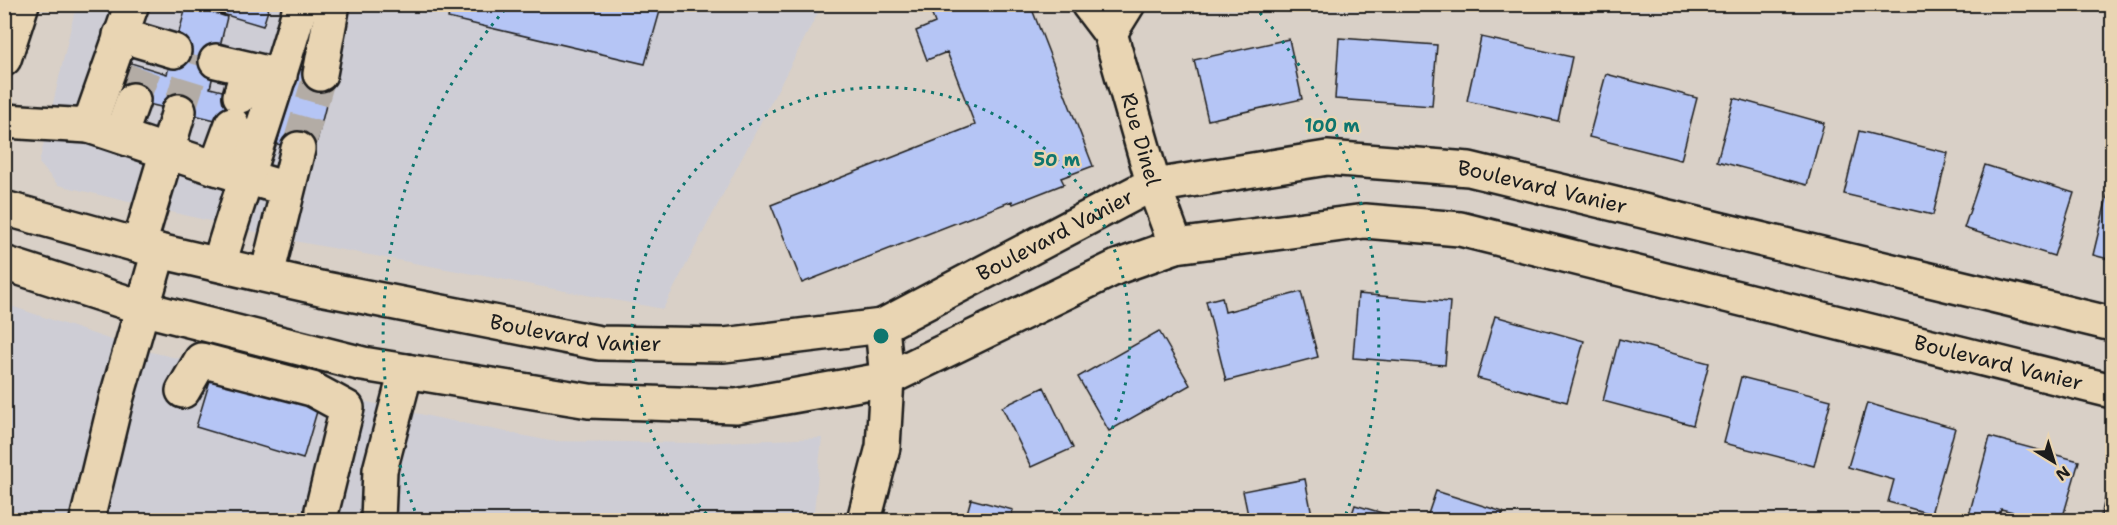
<svg xmlns="http://www.w3.org/2000/svg" width="2117" height="525" font-family="'Shantell Sans',sans-serif">
  <style>
    .built { fill: #cecdd5 }
    .building { fill: #b5c5f5; stroke: #1c1c1c; stroke-width: 1.5 }
    .lines { fill: none; stroke-linecap: round; stroke-linejoin: round }
    .minor-tunnel { stroke: #b3aca5; stroke-width: 33; stroke-dasharray: 33 16; stroke-linecap: butt }
    .minor-casing { stroke: #1c1c1c; stroke-width: 38 }
    .minor { stroke: #e9d5b3; stroke-width: 33 }
    .ring { fill: none; stroke: #0f766e; stroke-width: 3; stroke-dasharray: 3 6 }
    .labels { text-anchor: middle; stroke-width: 4.5; stroke-linejoin: round; paint-order: stroke }
    .street-label { font-size: 21px; fill: #1c1c1c; stroke: #e9d5b3 }
    .centre { fill: #0f766e; stroke: #e9d5b3; stroke-width: 3 }
    .ring-label { font-size: 18px; text-anchor: middle; font-weight: bold; fill: #0f766e; stroke: #e9d5b3; stroke-width: 4.5; stroke-linejoin: round; paint-order: stroke }
  </style>
  <rect width="100%" height="100%" fill="#d9d0c7"/>
  <filter id="ink" filterUnits="userSpaceOnUse"><feTurbulence type="fractalNoise" baseFrequency=".0167" numOctaves="2"/><feDisplacementMap in="SourceGraphic" scale="12" xChannelSelector="R" yChannelSelector="G"/><feConvolveMatrix kernelMatrix="1 2 1 2 8 2 1 2 1" color-interpolation-filters="sRGB"/></filter>
  <g filter="url(#ink)">
    <path class="built" d="M78,5H822L663,309L294,241L58,185L39,163L74,14Z
      M5,304L138,349L433,417L550,441L696,443L822,438L813,520H5Z"/>
    <path class="building" d="M187,4L227,17L210,88L259,100L261,118L232,124L119,97L106,85L128,62L167,74Z
      M189,4H270L263,26Z
      M451,4H662L645,64L448,18Z
      M934,4H1030L1093,166L1061,178L1064,184L1013,204L1012,201L802,283L771,205L975,125L947,52L927,60L916,31L935,23L929,7Z
      M1481,37L1572,57L1558,121L1467,101Z
      M1339,38L1437,45L1432,106L1335,99Z
      M1289,39L1302,99L1208,120L1194,60Z
      M295,68L333,77L314,153L277,144Z
      M1606,74L1697,98L1681,160L1589,137Z
      M1734,98L1824,123L1807,185L1717,161Z
      M1859,131L1948,153L1933,215L1844,194Z
      M1985,165L2074,193L2054,256L1964,228Z
      M2108,193L2112,194V260L2093,255Z
      M1301,292L1318,357L1226,381L1206,301L1222,297L1225,312Z
      M1358,294L1450,302L1445,365L1353,358Z
      M1495,316L1584,341L1567,402L1477,378Z
      M1159,331L1190,385L1109,431L1078,377Z
      M1619,339L1709,363L1693,425L1603,401Z
      M211,377L318,408L303,459L196,427Z
      M1741,377L1831,400L1814,466L1724,443Z
      M1044,387L1073,448L1031,467L1002,407Z
      M1867,403L1955,428L1931,514L1888,502L1894,480L1848,467Z
      M1990,437L2079,461L2062,520H2032L2033,517L2001,509L1997,520H1990L1969,515Z
      M2112,469V520H2100Z
      M1305,479L1313,520H1249L1243,491Z
      M1436,491L1503,512L1500,520H1426Z
      M971,499L1013,510L1010,520H965Z
      M1355,505L1406,520H1350Z"/>
    <g class="lines">
      <path class="minor-tunnel" d="M133,100L145,68
        M179,111L196,56
        M298,149L320,74"/>
      <g class="minor-casing">
        <g id="minor">
          <path d="M132,4L89,126L216,168L287,189"/>
          <path id="s1" d="M1088,4L1110,33L1154,186L1176,246"/>
          <path d="M1110,33L1128,4"/>
          <path d="M120,35L174,51"/>
          <path d="M4,59L22,4"/>
          <path d="M216,61L280,76"/>
          <path d="M320,74L333,4"/>
          <path d="M240,96L248,69"/>
          <path d="M4,121L89,126"/>
          <path d="M120,136L133,100"/>
          <path d="M216,168L232,124"/>
          <path id="s2" d="M4,208L159,251L320,288L589,341L600,343L724,345L882,326L1139,191L1154,186L1327,158L1469,169L2112,324"/>
          <path d="M139,245L179,111"/>
          <path id="s3" d="M4,263L153,311L363,364L589,401L736,406L887,379L1117,267L1176,246L1365,221L1460,229L2112,391"/>
          <path d="M219,264C245,177 276,92 301,4"/>
          <path d="M267,275L298,149"/>
          <path d="M183,391L201,360L312,389L347,408L322,510"/>
          <path d="M87,520L116,400L159,251"/>
          <path d="M378,520L380,470L406,371"/>
          <path d="M864,520L883,447L887,379L882,326"/>
        </g>
      </g>
      <use href="#minor" class="minor"/>
    </g>
  </g>
  <g class="ring">
    <path d="M713 520A249 249 0 1 1 1049 520"/>
    <path d="M418 519A498 498 0 0 1 508 6M1254 6A498 498 0 0 1 1344 519"/>
  </g>
  <g class="labels">
    <g class="street-label">
      <text dy="7" stroke="none"><textPath href="#s1" startOffset="147">Rue Dinel</textPath></text>
      <text dy="7" stroke="none"><textPath href="#s2" startOffset="1594">Boulevard Vanier</textPath></text>
      <text dy="7" stroke="none"><textPath href="#s2" startOffset="1090">Boulevard Vanier</textPath></text>
      <text dy="7" stroke="none"><textPath href="#s2" startOffset="586">Boulevard Vanier</textPath></text>
      <text dy="7" stroke="none"><textPath href="#s3" startOffset="2062">Boulevard Vanier</textPath></text>
    </g>
  </g>
  <circle cx="881" cy="336" r="9" class="centre"/>
  <g class="ring-label">
    <text x="1332" y="132">100 m</text>
    <text x="1057" y="166">50 m</text>
  </g>
  <rect width="2117" height="525" fill="none" stroke="#e9d5b3" stroke-width="24"/>
  <rect x="12" y="12" width="2093" height="501" fill="none" stroke="#1c1c1c" stroke-width="2" filter="url(#ink)"/>
  <g transform="translate(2054 462) rotate(142)" stroke="#e9d5b3" stroke-width="4.5" paint-order="stroke">
  <path d="M0-4.5L10 22L0 15L-10 22Z" fill="#1c1c1c"/>
  <text y="-9" font-size="16" font-weight="bold" text-anchor="middle" fill="#1c1c1c">N</text>
  </g>
</svg>
